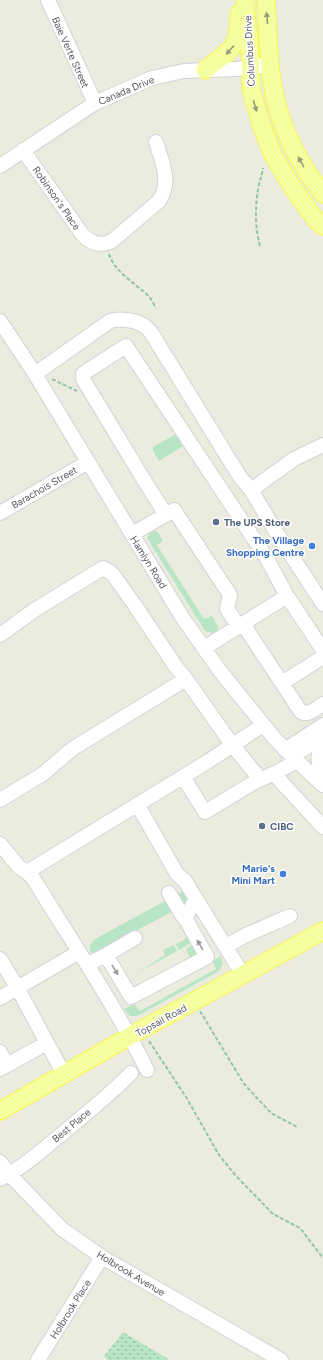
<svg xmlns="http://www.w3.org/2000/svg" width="323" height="1360" font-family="Figtree,sans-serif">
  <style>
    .grass { fill: #b8e6c4 }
    .park { fill: url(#park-dots) }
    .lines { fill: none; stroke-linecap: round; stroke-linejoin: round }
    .minor-casing { stroke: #d2d2da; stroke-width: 16 }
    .major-casing { stroke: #f9f74a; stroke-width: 19 }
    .path { stroke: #91c6ae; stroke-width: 2; stroke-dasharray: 4 2; stroke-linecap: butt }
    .minor { stroke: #fff; stroke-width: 14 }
    .major { stroke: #f5ffa0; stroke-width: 17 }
    .oneway { fill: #969b7a }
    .oneway2 { fill: #9a9ba0 }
    .service-dot { fill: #5c6f8a; stroke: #fff; stroke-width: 1.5 }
    .shop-dot { fill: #3f7fe0; stroke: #fff; stroke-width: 1.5 }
    .labels { text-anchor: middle; stroke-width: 3; stroke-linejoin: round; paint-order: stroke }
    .street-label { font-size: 10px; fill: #575961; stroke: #fff }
    .service-label { font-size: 10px; font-weight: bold; fill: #4e5e75; stroke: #fff; text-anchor: start }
    .shop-label { font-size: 10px; font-weight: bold; fill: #366cbe; stroke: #fff; text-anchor: end }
  </style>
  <defs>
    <pattern id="park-dots" width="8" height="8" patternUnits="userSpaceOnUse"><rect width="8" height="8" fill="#b8e6c4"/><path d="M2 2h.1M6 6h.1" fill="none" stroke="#98bda3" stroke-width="1.8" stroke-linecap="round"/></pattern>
  </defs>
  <rect width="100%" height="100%" fill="#ebecde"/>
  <path class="grass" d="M176,434L181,442L184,441L189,452L188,453L183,446L159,461L153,451V447Z
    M154,531L158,532L163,541L157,545L204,619L212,616L218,627L216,633L213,634V633L205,631L147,538L149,534Z
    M183,891L189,901L182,906L177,895Z
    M165,901H167L191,940L189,944L179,950L176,944L187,938L172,912L95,952L93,953L90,951V945L95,939Z
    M174,945L177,951L135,974L165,955L163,950Z
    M191,946H194L197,953L190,958L186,949Z
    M221,956L223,964L219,971L141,1014L136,1016H130L124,1009L134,1004L140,1011L216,969L212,961Z"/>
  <path class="park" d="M123,1332L170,1360H108L104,1356Z"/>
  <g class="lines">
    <g class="minor-casing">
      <path id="minor" d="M48,0L95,103
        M23,150L82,234C90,243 100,247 112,241L159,201C172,182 162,162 156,142
        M0,166L95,103L152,78L184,71L236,69L270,65
        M0,321L35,374L182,617L220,671L275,739L297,761L323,785
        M35,374L110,321C120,318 137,320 146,327C148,328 150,332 152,334L240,477L251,490L276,532L323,604
        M251,490L294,459L323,445
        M0,513L88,462
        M166,515L147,485L83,379V374L87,371L126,346L266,557L287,596L323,650
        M132,534L174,510L230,595L227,609L239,627
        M243,624L301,712C309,716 316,708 323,704
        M0,635L36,609L103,568L109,571L114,576L134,604L176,667L186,679
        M204,648L287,596
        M282,683L323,657
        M323,744C317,753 317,764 323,773
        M285,750L323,725
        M292,756L323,737
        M274,774L323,827
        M183,777L205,812L253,783L279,771L297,761
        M0,800L43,774L72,749L186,679L233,746L260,779
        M137,804L177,874L185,881L243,975
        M0,844L19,867L27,872L33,878C72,942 114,1003 147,1070
        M27,872L207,762L263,725
        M169,893L182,915L185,918
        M226,946L246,935L290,916
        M106,955L135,938
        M0,959L17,987L47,1043
        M88,964L106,955L131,997L207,957L185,918L196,899
        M0,998L79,952
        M0,1052L7,1065L0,1069
        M7,1065L47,1043L64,1074
        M0,1162L9,1174L62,1229L102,1257L281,1360
        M0,1179C23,1168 43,1149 62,1134C85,1114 110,1095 131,1073
        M38,1360L102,1257"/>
    </g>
    <g class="major-casing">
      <path id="major" d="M245,0L250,52L251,89L261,124L273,155L292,187L316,220L323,226
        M266,0C268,27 268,55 272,82C278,123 298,162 323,194
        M205,70C229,51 240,49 239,14
        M0,1111L130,1036L323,931"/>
    </g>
    <path class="path" d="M260,246C255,228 255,208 258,190C259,182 262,176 263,168
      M109,254C115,272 132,281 145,293C150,296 153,303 156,308
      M52,379L77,391
      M200,1011L244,1084L271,1113L297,1127
      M149,1041L186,1097L219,1155L236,1176L273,1214L300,1228L323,1258"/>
    <use href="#minor" class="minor"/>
    <use href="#major" class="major"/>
  </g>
  <defs><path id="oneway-solid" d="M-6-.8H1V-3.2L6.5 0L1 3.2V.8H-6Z"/></defs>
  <g class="oneway">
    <use href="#oneway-solid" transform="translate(267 18) rotate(-95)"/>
    <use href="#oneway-solid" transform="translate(230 50) rotate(131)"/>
    <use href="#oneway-solid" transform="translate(255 106) rotate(74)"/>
    <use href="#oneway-solid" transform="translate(301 162) rotate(-120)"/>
  </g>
  <g class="oneway2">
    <use href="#oneway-solid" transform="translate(200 945) rotate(-120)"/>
    <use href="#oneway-solid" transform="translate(115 970) rotate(59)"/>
  </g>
  <g class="service-dot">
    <circle cx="216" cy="522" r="4"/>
    <circle cx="262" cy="826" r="4"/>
  </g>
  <g class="shop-dot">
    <circle cx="312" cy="546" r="4"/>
    <circle cx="283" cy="874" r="4"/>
  </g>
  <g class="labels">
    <g class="street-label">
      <text transform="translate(249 51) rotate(-93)" y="4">Columbus Drive</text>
      <text transform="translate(71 52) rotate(66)" y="4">Baie Verte Street</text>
      <text transform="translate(126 90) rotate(-23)" y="4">Canada Drive</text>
      <text transform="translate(57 198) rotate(55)" y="4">Robinson's Place</text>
      <text transform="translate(44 487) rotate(-30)" y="4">Barachois Street</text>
      <text transform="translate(149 562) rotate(58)" y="4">Hamlyn Road</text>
      <text transform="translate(161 1020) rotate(-29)" y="4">Topsail Road</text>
      <text transform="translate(71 1125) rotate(-40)" y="4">Best Place</text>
      <text transform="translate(131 1273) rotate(31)" y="4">Holbrook Avenue</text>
      <text transform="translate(70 1309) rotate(-58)" y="4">Holbrook Place</text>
    </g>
    <g class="service-label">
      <text x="224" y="526">The UPS Store</text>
      <text x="270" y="830">CIBC</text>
    </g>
    <g class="shop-label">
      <text x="304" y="544">The Village<tspan x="304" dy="12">Shopping Centre</tspan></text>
      <text x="275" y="872">Marie's<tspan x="275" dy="12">Mini Mart</tspan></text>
    </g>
  </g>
</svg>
